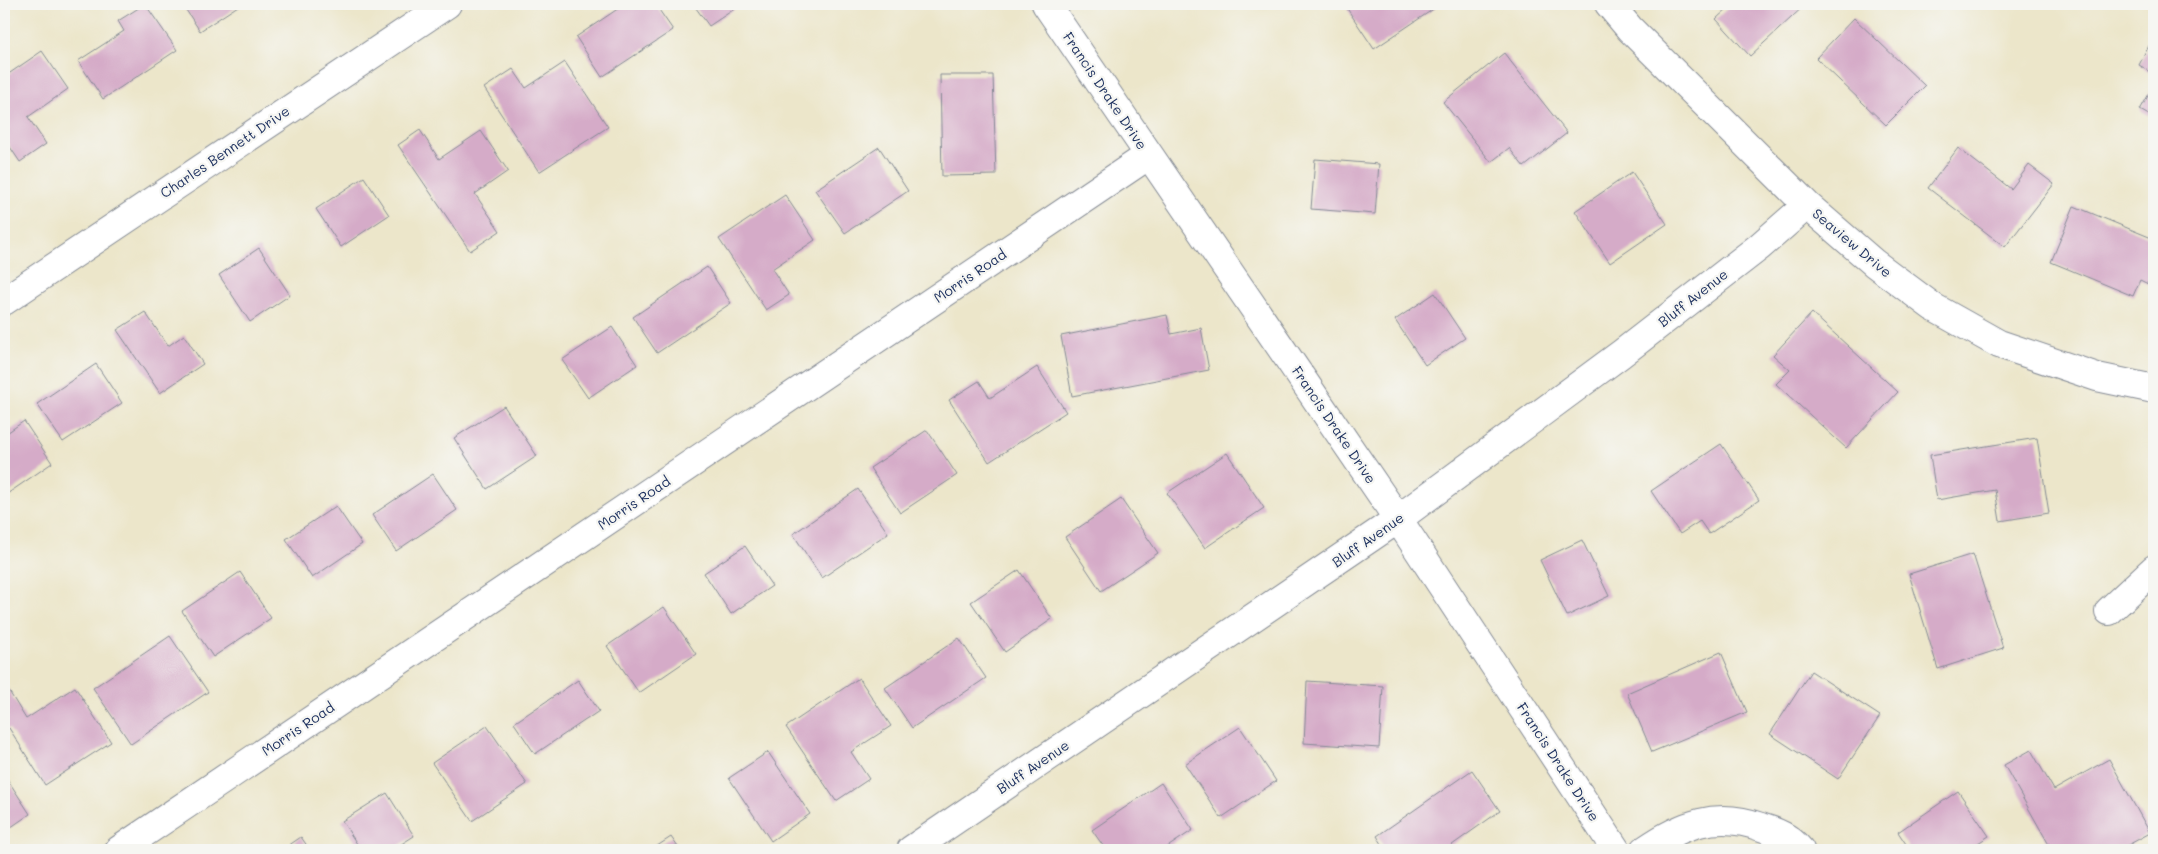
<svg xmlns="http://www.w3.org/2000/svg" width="2158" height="854" font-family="Mali,sans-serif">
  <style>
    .building { fill: #d5abc8 }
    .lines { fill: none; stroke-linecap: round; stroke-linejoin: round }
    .minor-casing { stroke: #848a94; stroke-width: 30 }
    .minor { stroke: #fff; stroke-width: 28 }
    .labels { text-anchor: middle; stroke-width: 4.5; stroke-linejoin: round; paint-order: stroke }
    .street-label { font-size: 14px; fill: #1b2f5e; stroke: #f6f6f2 }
  </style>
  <rect width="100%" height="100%" fill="#f6f6f2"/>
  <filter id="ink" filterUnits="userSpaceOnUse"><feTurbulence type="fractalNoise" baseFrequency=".02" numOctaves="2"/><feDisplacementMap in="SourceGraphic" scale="10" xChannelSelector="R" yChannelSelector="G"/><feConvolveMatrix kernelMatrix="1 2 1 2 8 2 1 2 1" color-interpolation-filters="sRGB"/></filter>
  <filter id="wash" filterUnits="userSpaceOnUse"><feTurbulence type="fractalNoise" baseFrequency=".0096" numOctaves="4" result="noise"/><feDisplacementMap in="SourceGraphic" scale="20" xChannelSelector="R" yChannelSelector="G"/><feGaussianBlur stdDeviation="1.12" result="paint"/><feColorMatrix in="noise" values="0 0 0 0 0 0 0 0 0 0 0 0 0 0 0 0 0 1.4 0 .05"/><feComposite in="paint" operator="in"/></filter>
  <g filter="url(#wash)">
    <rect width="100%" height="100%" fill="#ece6ca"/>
    <g id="blocks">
      <path class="building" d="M145,4L177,50L103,99L78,61L124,31L118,21Z
        M182,4H241L200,31Z
        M625,4H655L673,30L602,77L576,37Z
        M693,4H742L709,26Z
        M1344,4H1441L1374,49Z
        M1726,4H1806L1750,56L1716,19L1729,7Z
        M1854,18L1925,86L1886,125L1816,58Z
        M2154,36V74L2139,65Z
        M42,51L68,89L28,117L46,144L20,162L4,138V77Z
        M1504,53L1567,133L1524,167L1509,148L1491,162L1443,102Z
        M565,62L608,127L539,172L484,88L513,69L526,88Z
        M940,75H993L996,175L942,176Z
        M2154,85V118L2140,110Z
        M420,130L439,159L481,131L508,171L475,194L500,231L470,251L398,145Z
        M879,147L908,191L845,233L815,190Z
        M1958,148L2011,189L2029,165L2054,184L2005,247L1928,188Z
        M1315,159L1379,164L1375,214L1311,209Z
        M1632,172L1667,224L1610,263L1575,211Z
        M364,177L389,215L341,247L316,209Z
        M785,195L815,240L772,269L789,295L766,310L719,239Z
        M2074,206L2154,239V287L2140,280L2133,296L2051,262Z
        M259,248L290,295L250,322L219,275Z
        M707,267L731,303L657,353L633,317Z
        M1435,293L1465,338L1425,365L1395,320Z
        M145,312L168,346L184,335L203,364L160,393L117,330Z
        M1812,313L1898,392L1846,448L1776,384L1790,370L1773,355Z
        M1167,315L1171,334L1201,328L1209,370L1072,396L1061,336Z
        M612,327L637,365L588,398L562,360Z
        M96,364L122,403L63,442L37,404Z
        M1037,367L1066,412L989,462L949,400L979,381L990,398Z
        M504,406L537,456L487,489L454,438Z
        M24,421L52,463L4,496V435Z
        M927,430L957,475L900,513L870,468Z
        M2037,438L2049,513L2000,521L1995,490L1937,500L1930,455Z
        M1721,444L1759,500L1709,534L1700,521L1680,534L1651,491Z
        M1227,453L1264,508L1205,548L1167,493Z
        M433,474L457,510L396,551L372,515Z
        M858,489L888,533L822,578L793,534Z
        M1121,499L1158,553L1101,591L1065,537Z
        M336,506L362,544L312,578L286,539Z
        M1582,540L1609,596L1567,616L1540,560Z
        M745,546L772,586L731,614L704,573Z
        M1973,554L2003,648L1938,669L1909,574Z
        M1019,570L1052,619L1005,652L971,602Z
        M240,572L271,618L213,657L182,611Z
        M664,607L696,654L639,693L607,646Z
        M170,636L208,692L131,744L93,688Z
        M959,638L986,678L912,728L885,688Z
        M1721,652L1747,712L1652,752L1627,693Z
        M1811,671L1880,716L1838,779L1770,734Z
        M859,678L891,726L851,752L869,779L836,801L786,727Z
        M578,680L599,711L535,754L514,723Z
        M1307,681L1383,686L1379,748L1304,743Z
        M4,683L26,719L75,687L111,742L45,785L9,728L4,732Z
        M487,726L527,784L472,821L432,763Z
        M1240,727L1276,781L1221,818L1185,764Z
        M2031,750L2054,790L2109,759L2150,833L2119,850H2052L2004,765Z
        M768,752L810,814L771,841L729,778Z
        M1472,770L1500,811L1445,850H1386L1377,836Z
        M4,774L30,814L4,832Z
        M1161,783L1193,830L1163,850H1106L1092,830Z
        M1958,791L1989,836L1967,850H1910L1898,832Z
        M387,793L414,836L392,850H361L342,821Z
        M301,837L310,850H282Z
        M671,837L680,850H651Z"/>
    </g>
  </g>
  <g filter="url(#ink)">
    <use href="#blocks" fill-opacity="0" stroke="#848a94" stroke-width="1"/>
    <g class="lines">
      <g class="minor-casing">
        <path id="minor" d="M1046,4L1398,519L1616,850
          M1609,4L1630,29L1807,205L1874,263L1933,307L1999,344L2097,377L2154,389
          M4,301L447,4
          M2109,611L2154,569
          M119,850L1149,155
          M911,850L1398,519L1621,354L1759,247L1807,205
          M1645,850C1682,824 1717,811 1761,827C1777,832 1789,837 1800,850"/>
      </g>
      <use href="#minor" class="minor"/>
    </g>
  </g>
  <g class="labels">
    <g class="street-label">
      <text transform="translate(1105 91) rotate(56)" y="5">Francis Drake Drive</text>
      <text transform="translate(225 152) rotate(-34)" y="5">Charles Bennett Drive</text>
      <text transform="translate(1852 243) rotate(40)" y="5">Seaview Drive</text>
      <text transform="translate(970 276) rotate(-34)" y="5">Morris Road</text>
      <text transform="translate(1693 298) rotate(-38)" y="5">Bluff Avenue</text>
      <text transform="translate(1334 425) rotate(56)" y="5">Francis Drake Drive</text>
      <text transform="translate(634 503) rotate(-34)" y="5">Morris Road</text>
      <text transform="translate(1368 540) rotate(-35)" y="5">Bluff Avenue</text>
      <text transform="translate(298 729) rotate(-34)" y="5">Morris Road</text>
      <text transform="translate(1558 762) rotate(57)" y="5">Francis Drake Drive</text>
      <text transform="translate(1033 767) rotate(-34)" y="5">Bluff Avenue</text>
    </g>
  </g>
  <rect width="2158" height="854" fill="none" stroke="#f6f6f2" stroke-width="20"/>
</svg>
